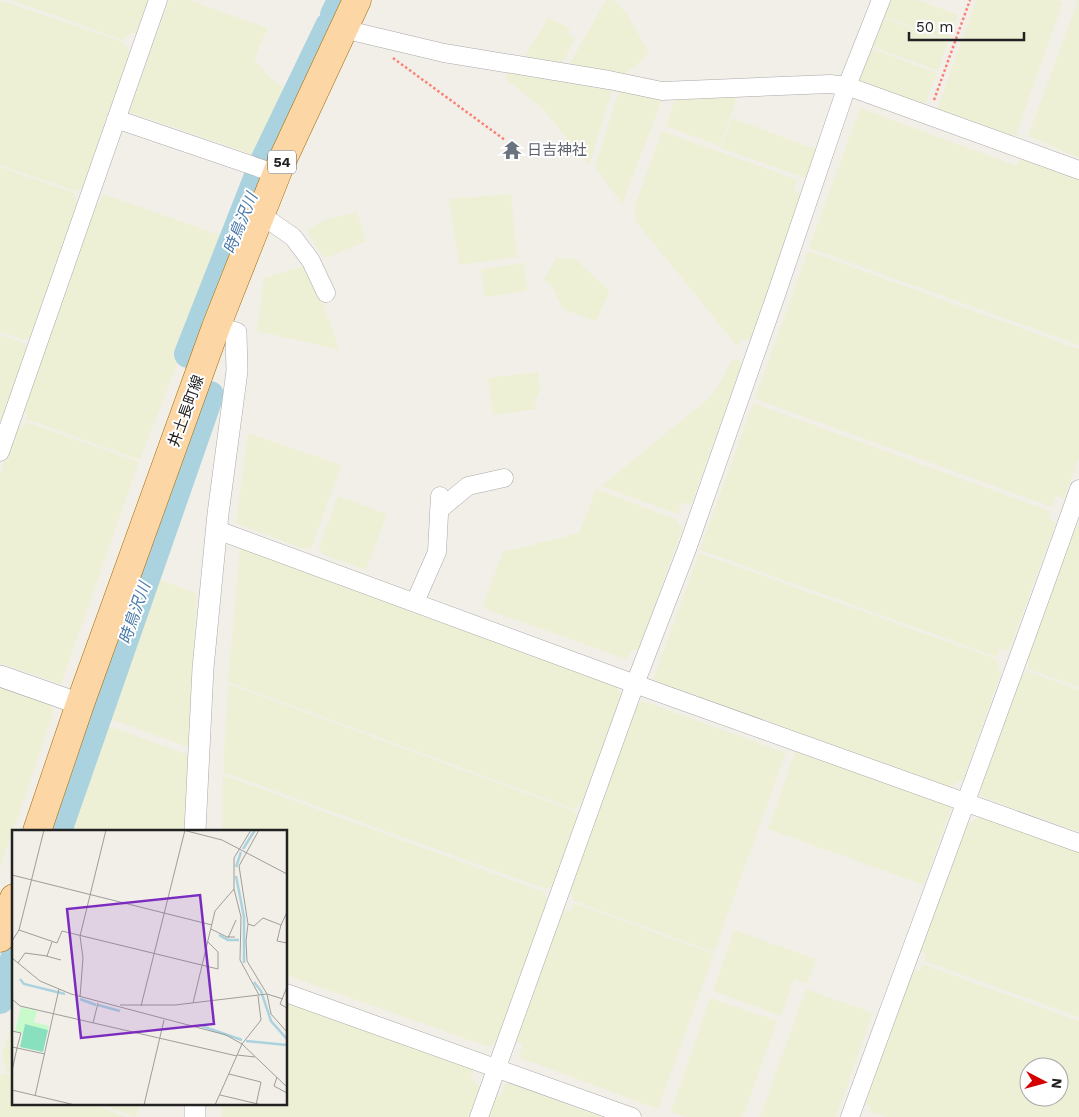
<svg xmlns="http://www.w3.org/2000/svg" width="1079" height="1117" font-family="'Work Sans','Noto Sans JP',sans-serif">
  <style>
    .farmland { fill: #eef0d5; fill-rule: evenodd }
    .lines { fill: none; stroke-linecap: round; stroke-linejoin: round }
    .river { stroke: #aad3df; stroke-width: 28 }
    .minor-casing { stroke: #a9a9a9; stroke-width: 19 }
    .tertiary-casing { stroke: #a9a9a9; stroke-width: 22 }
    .primary-casing { stroke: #a06b00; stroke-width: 29 }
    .path { stroke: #fa8072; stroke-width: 2.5; stroke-dasharray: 2.5 2.5; stroke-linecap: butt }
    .minor { stroke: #fff; stroke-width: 18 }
    .tertiary { stroke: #fff; stroke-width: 21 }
    .primary { stroke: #fcd6a4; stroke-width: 28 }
    .labels { text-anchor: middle; stroke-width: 4; stroke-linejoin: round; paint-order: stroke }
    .shield { fill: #fff; stroke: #646464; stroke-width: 1 }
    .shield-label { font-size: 14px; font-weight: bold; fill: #222 }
    .worship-label { font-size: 15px; fill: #5b616d; stroke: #fff; text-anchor: start }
    .street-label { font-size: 15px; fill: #222; stroke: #fff }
    .water-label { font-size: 16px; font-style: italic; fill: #4a7aab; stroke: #fff }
    .inset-river { fill: none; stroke: #aad3df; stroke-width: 2.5 }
    .inset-road { fill: none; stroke: #9f9d99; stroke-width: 1 }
    .view { fill: #7b2cbf; fill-opacity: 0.15; stroke: #7b2cbf; stroke-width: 2.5 }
    .inset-edge { fill: none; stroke: #222; stroke-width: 2.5 }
  </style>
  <rect width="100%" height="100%" fill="#f2efe9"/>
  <path class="farmland" d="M0,0L123,42L130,52L83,188L75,191L0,165Z
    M11,0H148L136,34L131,33L123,40Z
    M169,0H189L268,28L254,58L269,77L293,94L260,157L129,112Z
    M606,0H614L626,13L639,35L649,54L624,75L569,65Z
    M888,0H918L958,15L949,41L882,16Z
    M976,0H1057L1063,2L1015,137L937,109Z
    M1078,0H1079V158L1028,136Z
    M881,17L948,42L938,71L871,46Z
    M548,18L570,28L567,34L575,37L561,66L524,58Z
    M870,48L937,73L925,105L858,80Z
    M507,71L612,90L589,166L544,110L506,79Z
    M619,91L663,98L622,204L595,167Z
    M735,97V104L720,146L666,126L675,100Z
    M860,108L1017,166L1021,157L1079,178V345L809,248Z
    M732,118L820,151L810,180L721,148Z
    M662,131L798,180L794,191L803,195L750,340L741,339L738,347L637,223L634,208Z
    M0,167L74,193L78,204L33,336L25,340L0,332Z
    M103,194L220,235L176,352L178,362L140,460L26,419L27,414L22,412L94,204L98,205Z
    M511,194L517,257L459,265L449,199Z
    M357,212L366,241L329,257H323L311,238L308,229L325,220Z
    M808,251L1079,349V458L1064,499L1056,496L1052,507L755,399Z
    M556,258L575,259L610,291L596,321L562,309L552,286L544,280Z
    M524,263L527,291L485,297L481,269Z
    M307,265L320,296L340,350L257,331L264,278Z
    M0,335L24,343L28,351L0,432Z
    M733,359L739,361L742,364L691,505L682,502L678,514L601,486L708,399L715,391Z
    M538,372L540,390L535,400L536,409L493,415L488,378Z
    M753,403L1050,511L1048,519L1056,523L1009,651L1001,648L997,657L700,550Z
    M27,422L139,462L61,684L0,663V474L17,426L21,427Z
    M248,433L341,465L311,549L301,548L236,523Z
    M596,489L676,519L678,525L683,527L639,650H631L626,659L482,608L503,552L579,533Z
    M338,496L387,514L366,570L322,554L323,551L318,549Z
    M1071,525L1077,527L1079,525V687L1028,669L1029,662L1022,659Z
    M240,546L617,682L618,690L623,693L583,803L574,809L228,682Z
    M699,553L996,659L1001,673L963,780L949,787L653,680Z
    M154,577L197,594L188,747L105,717Z
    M1026,671L1079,690V832L979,796L982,789L976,787L1017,673L1023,675Z
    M228,684L574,811L578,818L553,886L546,889L223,772Z
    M0,687L48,703L51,705L53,715L0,868Z
    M643,701L786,753L714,952L574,901L569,891L634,708Z
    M103,724L189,755L187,831H66Z
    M797,747L953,803L924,885L768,829Z
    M223,775L544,892L548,901L499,1039L489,1047L286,975V831H222Z
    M982,815L1079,851V1017L924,961L926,955L919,950L966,825Z
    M574,903L714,954L658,1109L518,1057L523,1044L515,1041L562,909L571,912Z
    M734,930L816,959L807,984L794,979L781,1016L713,991Z
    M922,964L1079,1021V1117H887L870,1111L871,1106L862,1103L912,969L919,971ZM1029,1067H1059V1097H1029Z
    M806,989L873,1013L836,1117H760Z
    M710,998L777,1021L743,1117H686L671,1112Z
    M286,1002L474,1069L471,1079L480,1086L469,1117H222V1103H286Z
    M14,1019V1074L6,1071L2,1054Z
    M5,1073L14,1077V1103H89L127,1117H0V1077Z
    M506,1082L602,1117H489L496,1095L501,1097Z
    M97,1103H141L136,1117Z"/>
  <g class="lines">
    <path class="river" d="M334,15L341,0
      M264,161L329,26
      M188,354L258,176
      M58,831L210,395
      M0,1000L14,959"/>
    <g class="minor-casing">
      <path id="minor" d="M343,29L444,53L609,80L662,91L830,84L847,86L1079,170
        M116,119L277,174
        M260,214L293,237L311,261L326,293
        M0,452L158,0
        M439,510L468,486L504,478
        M217,530L635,684L1079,843
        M415,602L437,552L440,496
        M286,993L632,1117
        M479,1117L635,684L687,549L776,295L847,86L881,0
        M850,1117C926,908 1005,699 1079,489"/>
    </g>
    <g class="tertiary-casing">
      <path id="tertiary" d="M0,676L80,704
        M195,831L203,668L218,514L237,371L236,333L216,327
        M195,1103V1117"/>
    </g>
    <g class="primary-casing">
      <path id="primary" d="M37,831L80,704L216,327L281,163L357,0
        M0,938L14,898"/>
    </g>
    <path class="path" d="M393,58L505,140
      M934,100L970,0"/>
    <use href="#minor" class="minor"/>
    <use href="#tertiary" class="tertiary"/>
    <use href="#primary" class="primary"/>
  </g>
  <defs>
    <g id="temple-bare" transform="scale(1.5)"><path d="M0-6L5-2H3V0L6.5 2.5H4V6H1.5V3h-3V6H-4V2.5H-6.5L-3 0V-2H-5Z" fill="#6b7280" stroke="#fff" stroke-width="2.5" paint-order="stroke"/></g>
  </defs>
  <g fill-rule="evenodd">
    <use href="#temple-bare" x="512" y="150"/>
  </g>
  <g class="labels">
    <rect class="shield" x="268" y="150.5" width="28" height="23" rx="4"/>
    <g class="shield-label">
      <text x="282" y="167">54</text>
    </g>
    <g class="worship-label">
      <text x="527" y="155">日吉神社</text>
    </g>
    <g class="street-label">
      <text transform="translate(186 411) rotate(-70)" y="5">井土長町線</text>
    </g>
    <g class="water-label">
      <text transform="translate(240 223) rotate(-68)" y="6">時鳥沢川</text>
      <text transform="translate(134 613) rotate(-71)" y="6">時鳥沢川</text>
    </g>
  </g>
  <g transform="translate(12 830)">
    <rect width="275" height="275" fill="#f2efe9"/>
    <path d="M9,177L25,181L22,192L37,196L36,200L13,194L11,203L3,201Z" fill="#c8facc"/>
    <path d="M13,194L36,200L31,222L8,217Z" fill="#88e0be"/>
    <path class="inset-river" d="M231,19L243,0M224,37L229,22M224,46L232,87V133M207,105L216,110H227M8,149L12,154L53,164M242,152L249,161L259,191L275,209M68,169L84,175M86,175L108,181M187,195L230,210M234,211L275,215"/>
    <path class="inset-road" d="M171,0L210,10L275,44M0,45L200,95M222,59L229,87L228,130L247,165M275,82L269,95L251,88L242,96L236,94L234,111L235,131L255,164L259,184L275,202M236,94L227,36L247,0M269,95L265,111L275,113M199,99L215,107H223M7,100L45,113L50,101L206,139V122L196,112M216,108L224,90M0,111L7,100L32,0M34,126L49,130M0,128L28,151L59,164L214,205L230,214L275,257M6,133L13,123L35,126L40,112M275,157L268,174L275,178M68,167L71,128L68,106L94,0M0,169L8,176L225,226M181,173L203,81L222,59V28L239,0M108,175H163L255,164L271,169M129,176L173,0M81,193L86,173M0,201L9,203L5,218L0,217M225,225L243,227M0,241L5,218L33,224M217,244L249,252L244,275M265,247L262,256L275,263M0,260L63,275M208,265L250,275M23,266L47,159M132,275L152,190M203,275L230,214L249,190L246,166"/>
    <path class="view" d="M188,65L202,194L69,208L55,79Z"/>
    <rect width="275" height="275" class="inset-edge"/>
  </g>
  <g transform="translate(1044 1082) rotate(96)"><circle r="24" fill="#ffffff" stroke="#a7a7a7"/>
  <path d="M0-4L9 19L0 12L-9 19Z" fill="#d40000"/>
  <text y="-8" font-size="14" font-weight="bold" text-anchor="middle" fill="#222222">N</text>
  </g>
  <path d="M909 32v8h115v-8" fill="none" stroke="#222222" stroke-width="2.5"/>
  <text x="916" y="32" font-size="15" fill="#222222" stroke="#ffffff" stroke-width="4" paint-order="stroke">50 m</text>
</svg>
